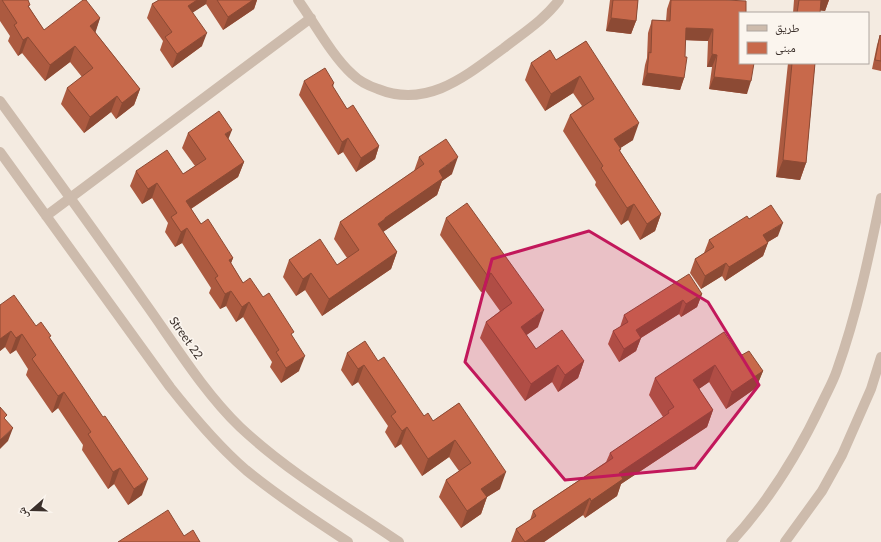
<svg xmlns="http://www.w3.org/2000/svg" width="881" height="542" font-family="Lato,'Noto Naskh Arabic',sans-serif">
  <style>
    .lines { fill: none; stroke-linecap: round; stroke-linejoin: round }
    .minor { stroke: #cdbbac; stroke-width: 10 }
    .wall { fill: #ac5a40 }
    .shaded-wall { fill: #8c4a34 }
    .building { fill: #c8694b; stroke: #8c4a34 }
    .marked { fill: #c2185b; fill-opacity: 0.2; stroke: #c2185b; stroke-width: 3; stroke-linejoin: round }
    .labels { text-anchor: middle; stroke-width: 3.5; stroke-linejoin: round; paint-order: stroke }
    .street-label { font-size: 12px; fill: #3b302b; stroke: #fbf5ee }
  </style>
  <rect width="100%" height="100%" fill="#f4ebe1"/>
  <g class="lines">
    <path class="minor" d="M298,0C314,22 332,56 352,74C359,81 369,86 378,89C427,109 466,76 504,48C523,33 544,20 559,0
      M0,101C48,167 96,233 143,300C174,343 202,390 240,427C288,472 346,506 399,542
      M0,152L170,387C193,416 217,445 246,470C278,496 313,519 348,542
      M46,216L311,18
      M731,542C769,501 798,454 822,403C827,392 833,382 837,370C857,314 869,256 881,198
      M785,542L822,491L842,455L871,389L881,357"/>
  </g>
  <path class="wall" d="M0,0H28L29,7L44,30L100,18L95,32L140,89L134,105L116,119L111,112L84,133L61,104L67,88L82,77L70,62L45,81L22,53L18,56L8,41L10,36L0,21Z
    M159,0H257L254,9L223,30L206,4L193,12L202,46L172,68L160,50L163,41L147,18L152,4Z
    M610,0H638L636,21L631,34L606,31Z
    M670,0H726L740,13L747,94L709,89L712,67H707L708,41L685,40L684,78L680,90L642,85L645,65L647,58L648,33L652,20L666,21L667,9Z
    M794,0H829L825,11L820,10V13H793Z
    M880,35L881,36V71L872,69L877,45Z
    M586,41L633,140L620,148L621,149L620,151L661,214L655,231L640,240L628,220L621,225L595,185L596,182L563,131L570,115L582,106L573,93L545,111L525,80L531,63L556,60Z
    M788,63H815L806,163L800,180L776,177Z
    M304,81L334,83L333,87L347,109L379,146L375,159L356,172L343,152L338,155L299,95Z
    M188,133L228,139L244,162L238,177L191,209L201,224L233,258L231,263L243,283L263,297L292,336L299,371L281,383L270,367L272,362L243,317L236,322L226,306L220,309L209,293L211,288L182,243L175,247L165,232L168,223L152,198L142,204L130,186L136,171L183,174L195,166L182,148Z
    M419,157L452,174L442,181L437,195L383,232L397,252L391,269L322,316L305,290L296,296L283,277L289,260L337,265L347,258L334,239L340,222L414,171Z
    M446,218L538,327L526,335L536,349L584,361L578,378L558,392L552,382L525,401L480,338L486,322L500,311L485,290L481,292L440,235Z
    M749,219L778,236L768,242L763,256L725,281L722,276L701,289L690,273L695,259L704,253L709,240Z
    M702,294L697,307L681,317L679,314L641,338L636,351L619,362L608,344L613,331L620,327L624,315Z
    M0,305L36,326L50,339L142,495L128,505L114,484L108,489L82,450L83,445L58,408L52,413L26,375L28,369L16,350L10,354L5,347L0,351Z
    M347,353L378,361L424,416L433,421L459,403L500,489L487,497L481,514L461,528L439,497L446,480L459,471L449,457L422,476L401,444L395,448L385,432L388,426L358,382L352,386L341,370Z
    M740,356L763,371L756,388L726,409L709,382L699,389L713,410L707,427L621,484L617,496L585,518L583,515L544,542H511L516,529L530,520L533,511L606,462L610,453L663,417L649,395L655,378Z"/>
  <path class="shaded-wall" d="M197,0H207L206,4L183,19L188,6Z
    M253,0H257L254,9L223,30L228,17Z
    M819,0H829L825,11L816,10Z
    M100,18L95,34L90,26Z
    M611,18L636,21L631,34L606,31Z
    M686,28L713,29L708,41L682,40Z
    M207,33L202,46L172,68L177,54Z
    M28,37L22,53L18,56L23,40Z
    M75,46L70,62L45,81L50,65Z
    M712,54L717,55L712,67H707Z
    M647,73L684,78L680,90L642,85Z
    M580,76L573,93L545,111L551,94Z
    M714,77L751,81L747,94L709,89Z
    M140,89L134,105L116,119L122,103Z
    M117,96L111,112L84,133L90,117Z
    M639,123L633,140L608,156L614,139Z
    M232,130L226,145L225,134Z
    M348,138L343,152L338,155L342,142Z
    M379,146L375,159L356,172L361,158Z
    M458,157L452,174L442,181L437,195L380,234L378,224L439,171Z
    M783,160L806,163L800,180L776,177Z
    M244,162L238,177L180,216L186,201Z
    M157,183L152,198L142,204L148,189Z
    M634,204L628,220L621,225L627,208Z
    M661,214L655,231L640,240L647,224Z
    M783,223L778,236L758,248L763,235Z
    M187,228L182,243L175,247L181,232Z
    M768,243L763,256L725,281L729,267Z
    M397,252L391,269L322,316L329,299Z
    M233,258L227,273L229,260Z
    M726,263L722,276L701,289L705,276Z
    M311,273L305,290L296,296L303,279Z
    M491,273L485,290L481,292L487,275Z
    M231,291L226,306L220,309L225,294Z
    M702,294L697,307L681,317L686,304Z
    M683,300L679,314L631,344L636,330Z
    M249,302L243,317L236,322L242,307Z
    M544,310L538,327L514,344L521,327Z
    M11,331L5,347L0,351V339Z
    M22,334L16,350L10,354L16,338Z
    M641,338L636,351L619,362L624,349Z
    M305,356L299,371L281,383L286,368Z
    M584,361L578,378L558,392L565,375Z
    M364,365L358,382L352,386L358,369Z
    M558,365L552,382L525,401L531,384Z
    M715,365L709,382L687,397L693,380Z
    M763,371L756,388L726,409L732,392Z
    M64,392L58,408L52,413L58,396Z
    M713,410L707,427L621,484L617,496L585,518L591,501L619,473Z
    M407,427L401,444L395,448L402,431Z
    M13,428L8,441L0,449V440Z
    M455,440L449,457L422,476L428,459Z
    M120,468L114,484L108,489L113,472Z
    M506,472L500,489L487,497L481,514L461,528L467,511L481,489Z
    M148,479L142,495L128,505L134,489Z
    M590,498L583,515L544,542H525Z"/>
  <path class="building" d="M2,0H28L30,5L28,6L44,30L83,0H86L100,18L90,26L140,89L122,103L117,96L90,117L67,88L93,68L75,46L50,65L28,37L23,40L14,25L17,23Z
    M159,0H197L188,6L207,33L177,54L165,37L172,32L152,4Z
    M217,0H253L228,17Z
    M613,0H638L636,21L611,18Z
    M671,0H726L746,1V13H740V63H754L751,81L714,77L717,55L712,54L713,29L686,28L685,57H687L684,78L647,73L649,52L651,53L652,20L670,21Z
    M799,0H821L820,13H797Z
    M880,35L881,36V61L875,60Z
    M586,41L639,123L614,139L621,149L619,150L661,214L647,224L634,204L627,208L601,168L603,166L570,115L594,99L580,76L551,94L531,63L550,50L556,60Z
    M792,63H815L806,163L783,160Z
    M325,68L334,83L332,85L347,109L353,105L379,146L361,158L348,138L342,142L304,81Z
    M219,111L232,130L225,134L244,162L186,201L201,224L208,219L233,258L229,260L243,283L250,278L263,297L269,293L294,332L291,334L305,356L286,368L276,352L279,350L249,302L242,307L231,291L225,294L215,278L218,276L187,228L181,232L171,217L177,213L157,183L148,189L136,171L167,150L183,174L206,159L188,133Z
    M446,139L458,157L439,171L443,178L385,218V219L378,224L397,252L329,299L311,273L303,279L289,260L320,239L337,265L359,250L340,222L424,164L419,157Z
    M467,203L544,310L521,327L536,349L562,330L584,361L565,375L558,365L531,384L486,322L512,303L491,273L487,275L446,218Z
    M771,205L783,223L763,235L768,243L729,267L726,263L705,276L695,259L714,247L709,240L747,216L749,219Z
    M689,274L702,294L686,304L683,300L636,330L641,338L624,349L613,331L628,322L624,315Z
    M14,295L36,326L41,322L51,336L49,337L103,417L105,416L148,479L134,489L120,468L113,472L88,434L91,432L64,392L58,396L32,359L36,355L22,334L16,338L11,331L0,339V305Z
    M724,332L740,356L749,351L763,371L732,392L715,365L693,380L713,410L619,473L623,479L591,501L590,498L525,542L516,529L536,516L533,511L613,458L610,453L669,413L668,411L674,407L655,378Z
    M365,341L378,361L384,357L424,416L428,413L433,421L459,403L506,472L481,489L487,497L467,511L446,480L471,463L455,440L428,459L407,427L402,431L391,416L396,412L364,365L358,369L347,353Z
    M0,407L7,415L4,418L13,428L0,440Z
    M168,510L184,536L193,530L200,542H118Z"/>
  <path class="marked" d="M589,231L708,302L759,385L695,468L565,480L465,362L492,259Z"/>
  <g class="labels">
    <g class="street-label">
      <text transform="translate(186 338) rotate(55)" y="4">Street 22</text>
    </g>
  </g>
  <rect x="739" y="12" width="130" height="52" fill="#fbf5ee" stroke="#aea6a0"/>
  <rect x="747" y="25" width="20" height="6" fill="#cdbbac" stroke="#aea6a0"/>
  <text x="775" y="32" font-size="12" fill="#3b302b">طريق</text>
  <rect x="747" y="42" width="20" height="12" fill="#c8694b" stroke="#aea6a0"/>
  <text x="775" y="52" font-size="12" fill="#3b302b">مبنى</text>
  <g transform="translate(32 510) rotate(250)" stroke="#fbf5ee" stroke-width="3" paint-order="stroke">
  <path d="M0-3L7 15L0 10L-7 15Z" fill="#3b302b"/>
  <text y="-6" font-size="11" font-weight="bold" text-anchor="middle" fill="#3b302b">ش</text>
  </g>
</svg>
